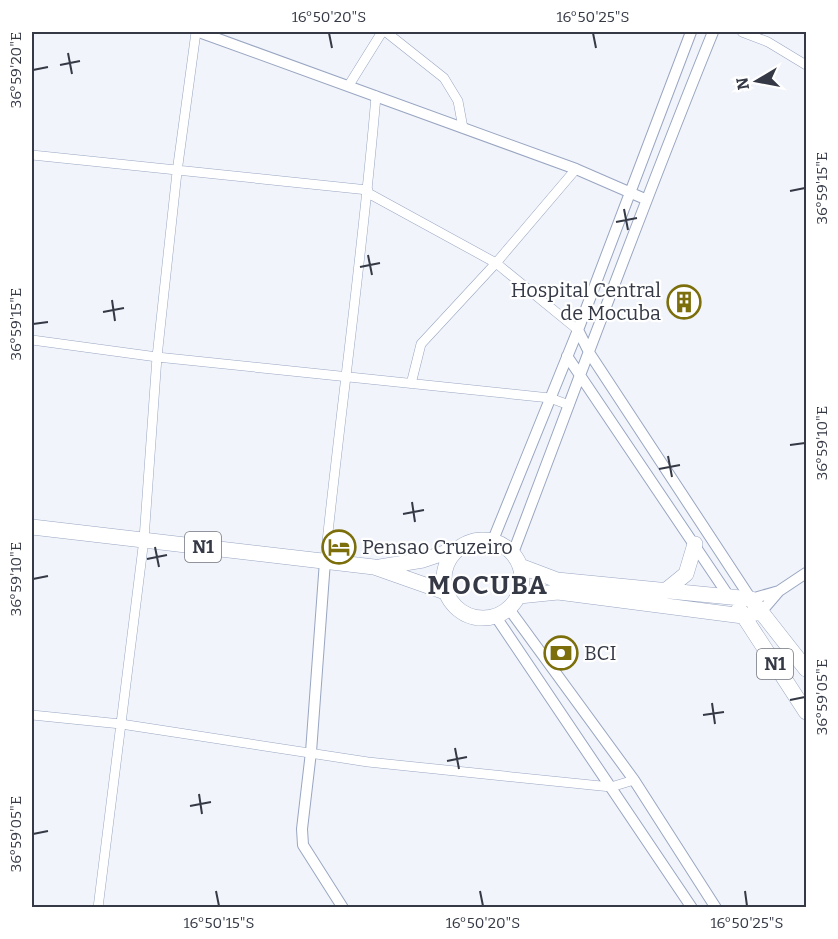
<svg xmlns="http://www.w3.org/2000/svg" width="838" height="939" font-family="Bitter,serif">
  <style>
    .lines { fill: none; stroke-linecap: round; stroke-linejoin: round }
    .minor-casing { stroke: #99a6c2; stroke-width: 10 }
    .tertiary-casing { stroke: #99a6c2; stroke-width: 12 }
    .trunk-casing { stroke: #99a6c2; stroke-width: 16 }
    .minor { stroke: #fff; stroke-width: 9 }
    .tertiary { stroke: #fff; stroke-width: 10 }
    .trunk { stroke: #fff; stroke-width: 15 }
    .ticks { fill: none; stroke: #343945; stroke-width: 2 }
    .labels { text-anchor: middle; stroke-width: 4.5; stroke-linejoin: round; paint-order: stroke }
    .shield { fill: #fff; stroke: #71747d; stroke-width: 1.5 }
    .shield-label { font-size: 18px; font-weight: bold; fill: #343945 }
    .poi-label { font-size: 20px; fill: #343945; stroke: #fff; text-anchor: start }
    .district-label { font-size: 26px; font-weight: bold; letter-spacing: 1.5px; fill: #343945; stroke: #fff }
    .neatline { fill: none; stroke: #343945; stroke-width: 2 }
    .ticks-label { font-size: 15px; text-anchor: middle; fill: #343945 }
  </style>
  <rect width="100%" height="100%" fill="#f1f4fa"/>
  <g class="lines">
    <g class="minor-casing">
      <path id="minor" d="M386,32L444,78L458,101L463,128
        M742,32L768,42L806,65
        M349,85L382,32
        M32,155L368,190
        M368,193L496,263L578,330
        M32,340L157,357L550,398L569,405
        M411,384L421,344L496,263L576,169
        M325,561C341,406 363,251 376,96
        M32,715L121,724L368,762L611,787L634,780
        M98,908L144,539L157,357L177,172L196,32"/>
    </g>
    <g class="tertiary-casing">
      <path id="tertiary" d="M199,32L576,169L645,199
        M578,330L590,354L751,599L779,591
        M567,356L730,598
        M493,540L578,330L691,32
        M513,553C579,379 643,204 713,32
        M325,561L311,752L302,829L303,845L343,908
        M509,609L634,780L716,908
        M761,612L779,591L806,573
        M496,617L692,908"/>
    </g>
    <g class="trunk-casing">
      <path id="trunk" d="M32,527L374,567L445,592
        M444 579a39 39 0 1 1 78 0a39 39 0 1 1-78 0Z
        M520,566L557,580L751,599L806,669
        M380,567L423,560L456,549
        M665,591L686,574L695,544
        M519,596L558,592L743,616L761,612
        M739,609L806,712"/>
    </g>
    <use href="#minor" class="minor"/>
    <use href="#tertiary" class="tertiary"/>
    <use href="#trunk" class="trunk"/>
  </g>
  <path class="ticks" d="M329,33L332,48M593,33L596,48M68,53L72,74M60,65L80,61M33,70L48,67M790,191L805,188M624,209L628,230M616,222L637,218M368,255L372,275M360,267L380,263M112,300L115,321M103,312L124,308M33,324L48,322M790,445L805,443M668,456L672,477M659,469L680,465M412,502L415,522M403,514L424,510M155,547L159,567M147,559L167,555M33,579L48,576M790,700L805,697M712,703L715,724M703,715L724,712M455,748L459,769M447,761L467,757M199,794L202,814M190,806L211,802M33,834L48,831M216,891L219,906M480,891L483,906M745,891L747,906"/>
  <defs>
    <g id="building-ring" transform="scale(1.725)"><circle r="9.5" fill="#fff" stroke="#7b6e0b" stroke-width="1.5"/><path d="M-4-6H4V6H1V3H-1V6H-4ZM-2.5-4.3h1.7v1.8h-1.7ZM.8-4.3h1.7v1.8H.8ZM-2.5-1h1.7V.8h-1.7ZM.8-1h1.7V.8H.8Z" fill="#7b6e0b"/></g>
    <g id="hotel-ring" transform="scale(1.725)"><circle r="9.5" fill="#fff" stroke="#7b6e0b" stroke-width="1.5"/><path d="M-6-4.5h1.5V1H6V5H4.5V3h-9V5H-6ZM-4 0a1.8 1.8 0 1 1 3.6 0ZM.5 0V-2.5h3Q6-2.5 6 0Z" fill="#7b6e0b"/></g>
    <g id="bank-ring" transform="scale(1.725)"><circle r="9.5" fill="#fff" stroke="#7b6e0b" stroke-width="1.5"/><path d="M-6-4H6V4H-6ZM0-2.3a2.3 2.3 0 1 0 0 4.6a2.3 2.3 0 1 0 0-4.6Z" fill="#7b6e0b"/></g>
  </defs>
  <g fill-rule="evenodd">
    <use href="#building-ring" x="684" y="302"/>
    <use href="#hotel-ring" x="339" y="547"/>
    <use href="#bank-ring" x="561" y="653"/>
  </g>
  <g class="labels">
    <g class="shield">
      <rect x="185" y="532" width="36" height="30" rx="4.5"/>
      <rect x="757" y="649" width="36" height="30" rx="4.5"/>
    </g>
    <g class="shield-label">
      <text x="203" y="553">N1</text>
      <text x="775" y="670">N1</text>
    </g>
    <g class="poi-label">
      <text x="661" y="297" text-anchor="end">Hospital Central<tspan x="661" dy="23">de Mocuba</tspan></text>
      <text x="362" y="554">Pensao Cruzeiro</text>
      <text x="584" y="660">BCI</text>
    </g>
    <g class="district-label">
      <text x="488" y="594">MOCUBA</text>
    </g>
  </g>
  <rect width="838" height="939" fill="none" stroke="#ffffff" stroke-width="66"/>
  <g transform="translate(757 81) rotate(260)" stroke="#ffffff" stroke-width="4.5" paint-order="stroke">
  <path d="M0-4.5L10 22L0 15L-10 22Z" fill="#343945"/>
  <text y="-9" font-size="16" font-weight="bold" text-anchor="middle" fill="#343945">N</text>
  </g>
  <rect x="33" y="33" width="772" height="873" class="neatline"/>
  <g class="ticks-label">
    <text x="329" y="22">16°50'20"S</text>
    <text x="593" y="22">16°50'25"S</text>
    <text transform="translate(16 70) rotate(-90)" y="5">36°59'20"E</text>
    <text transform="translate(822 188) rotate(-90)" y="5">36°59'15"E</text>
    <text transform="translate(16 324) rotate(-90)" y="5">36°59'15"E</text>
    <text transform="translate(822 443) rotate(-90)" y="5">36°59'10"E</text>
    <text transform="translate(16 579) rotate(-90)" y="5">36°59'10"E</text>
    <text transform="translate(822 697) rotate(-90)" y="5">36°59'05"E</text>
    <text transform="translate(16 834) rotate(-90)" y="5">36°59'05"E</text>
    <text x="219" y="928">16°50'15"S</text>
    <text x="483" y="928">16°50'20"S</text>
    <text x="747" y="928">16°50'25"S</text>
  </g>
</svg>
